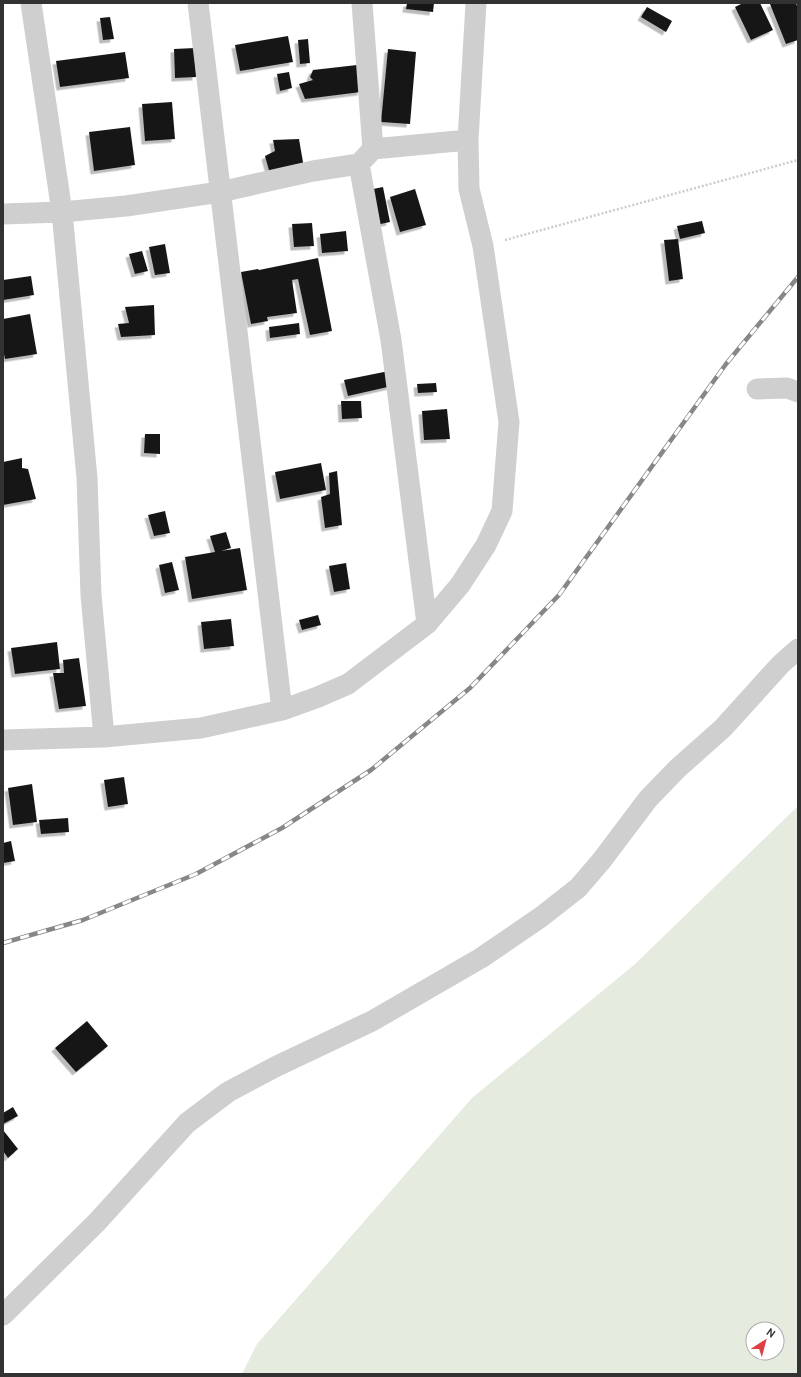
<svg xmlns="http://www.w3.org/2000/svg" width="801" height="1377" font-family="Cabin,sans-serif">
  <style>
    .green { fill: #e5ebde; fill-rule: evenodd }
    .building { fill: #191919; filter: url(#shadow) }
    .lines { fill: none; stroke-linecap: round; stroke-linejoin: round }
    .path { stroke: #ccc; stroke-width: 2.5; stroke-dasharray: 2 2; stroke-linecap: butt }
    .street { stroke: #cfcfcf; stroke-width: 21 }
    .rail-casing { stroke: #878787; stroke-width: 4.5 }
    .rail { stroke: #fff; stroke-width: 3; stroke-dasharray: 9; stroke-linecap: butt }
  </style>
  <defs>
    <filter id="shadow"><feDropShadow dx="-3.5" dy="3.5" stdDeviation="0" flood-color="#0004"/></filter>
  </defs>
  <rect width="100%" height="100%" fill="#fff"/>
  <path class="green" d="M798,806V1374H242L257,1344L472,1098L634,965ZM753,1329H777V1353H753Z"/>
  <path class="building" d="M407,3H434L433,12L406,9Z
    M743,3H760L773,30L751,40L735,7Z
    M773,3H796L798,9V40L786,44L770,4Z
    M647,7L672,21L666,32L641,17Z
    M110,17L114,39L103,40L100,18Z
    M288,36L293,62L240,71L235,45Z
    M308,39L310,63L300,64L298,40Z
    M195,48L196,77L175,78L174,49Z
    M388,49L416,52L410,124L381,122Z
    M125,52L129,78L60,87L56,61Z
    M357,65L361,92L305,99L299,84L313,80L310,77L313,70Z
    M289,72L292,88L280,91L277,74Z
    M172,102L175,139L145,141L142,104Z
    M130,127L135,165L94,171L89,132Z
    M299,139L304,168L270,174L265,156L275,151L273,140Z
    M383,187L390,222L376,225L368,190Z
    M415,189L426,225L400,232L390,197Z
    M702,221L705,233L680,239L677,226Z
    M312,223L314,246L294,247L292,224Z
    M346,231L348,251L322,253L320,234Z
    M678,239L683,279L669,281L664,240Z
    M165,244L170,273L155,275L149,247Z
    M142,251L148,271L135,274L129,254Z
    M318,258L332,331L310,335L298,279L292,280L297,313L267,317L268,321L251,324L241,272L258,269L259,270Z
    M31,276L34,295L3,300V280Z
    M154,305L155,335L121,337L118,324L129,323L125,307Z
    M30,314L37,354L5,359L3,349V319Z
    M299,323L300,334L270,338L269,327Z
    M389,371L392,386L348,396L344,380Z
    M436,383L437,392L418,393L417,384Z
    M341,401H361L362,418L342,419Z
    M447,409L450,439L424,440L422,411Z
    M145,434H160V454L144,453Z
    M22,458V468L28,469L36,499L3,505V462Z
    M321,463L326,490L280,499L275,472Z
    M337,471L342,525L325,528L321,497L330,494L329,473Z
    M165,511L170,533L154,536L148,515Z
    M226,532L231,548L221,551L240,548L247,590L192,599L185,557L215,552L210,536Z
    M172,562L179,590L165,593L159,565Z
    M346,563L350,589L334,592L329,566Z
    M318,615L321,625L302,630L299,620Z
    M231,619L234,646L204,649L201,622Z
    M57,642L60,669L15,674L11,648Z
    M79,658L86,706L59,709L53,673H64L63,660Z
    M124,777L128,804L108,807L104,780Z
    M32,784L37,822L13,825L8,788Z
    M68,818L69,832L41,834L39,820Z
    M11,841L15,861L3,863V843Z
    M87,1021L108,1046L76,1072L55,1048Z
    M13,1107L18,1116L3,1124V1113Z
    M3,1130L18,1149L8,1158L3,1151Z"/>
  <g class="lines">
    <path class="path" d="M505,240L798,160"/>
    <path class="street" d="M31,3L62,212L87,478L91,595L104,737
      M198,3L282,710
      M362,3L373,149
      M359,164L391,340L427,624
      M3,214L62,212L126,206L220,192L313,171L359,164L373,149L468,140
      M757,389L787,388L798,392
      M3,740L104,737L201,728L282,710L318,697L348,684L427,624L460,585L486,545L502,511L509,422L483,246L469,189L468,140L476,3
      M3,1315L97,1222L187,1123L228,1092L275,1067L372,1021L481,958L541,917L578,888L602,860L648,799L678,768L723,728L781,664L798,649"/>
    <g class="rail-casing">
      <path id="rail" d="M3,943L83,920L196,874L282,828L371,770L470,688L559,595L726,364L798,277"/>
    </g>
    <use href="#rail" class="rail"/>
  </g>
  <rect width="801" height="1377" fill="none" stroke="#323232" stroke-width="8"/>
  <g transform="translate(765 1341) rotate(36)"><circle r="19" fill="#ffffff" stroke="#adadad"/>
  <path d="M0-3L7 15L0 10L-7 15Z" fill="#df3e43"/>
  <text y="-6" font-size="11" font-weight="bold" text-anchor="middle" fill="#323232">N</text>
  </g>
</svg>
